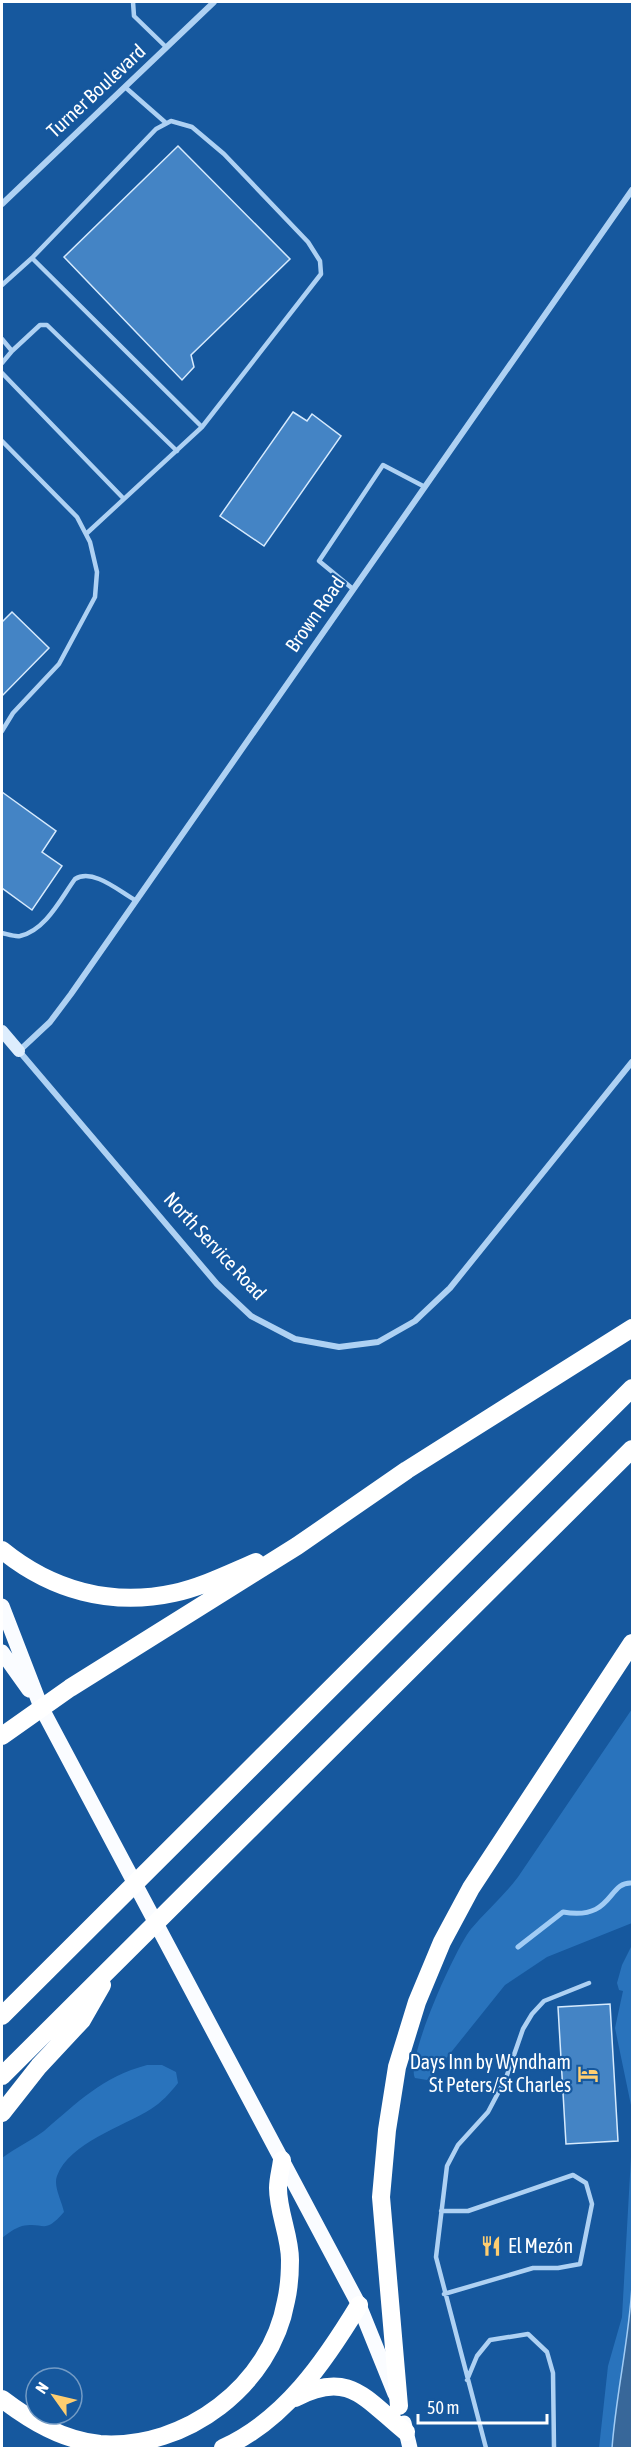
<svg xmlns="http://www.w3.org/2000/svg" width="634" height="2450" font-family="'Asap Condensed',sans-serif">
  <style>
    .green { fill: #2973bc }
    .water { fill: #386799; stroke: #a1ccf5; stroke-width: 1.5 }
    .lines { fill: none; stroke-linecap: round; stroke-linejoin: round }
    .stream { stroke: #a1ccf5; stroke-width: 5 }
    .building { fill: #4484c5; stroke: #d6eafd; stroke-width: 1.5 }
    .lane { stroke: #aed1f3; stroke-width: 4.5 }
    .street { stroke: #aed1f3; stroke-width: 6 }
    .secondary { stroke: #ddedfd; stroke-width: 12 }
    .primary { stroke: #fafcff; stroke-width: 15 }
    .highway { stroke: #fff; stroke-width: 18 }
    .labels { text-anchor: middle; stroke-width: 4.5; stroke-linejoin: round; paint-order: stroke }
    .street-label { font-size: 20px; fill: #fff; stroke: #16589e }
    .poi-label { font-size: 20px; fill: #fff; stroke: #16589e; text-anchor: end }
  </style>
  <rect width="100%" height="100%" fill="#16589e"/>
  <path class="green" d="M632,1709V1923L547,1957L505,1985L432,2076L427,2080L415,2078C405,2060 456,1947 471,1929C486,1911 504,1896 518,1877Z
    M632,1945V2110L615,2028L623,1991L619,1990L617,1983L622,1965Z
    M147,2065H162L176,2072L178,2083C170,2093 162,2102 151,2109C124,2126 69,2143 57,2176C53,2186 62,2202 64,2212C43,2236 45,2221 22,2226C15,2228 7,2234 2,2238V2158C15,2148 31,2141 44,2131C78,2102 102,2077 147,2065Z
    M632,2139V2448H599L608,2366L622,2317Z"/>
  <path class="water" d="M632,2286V2448H612C616,2394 629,2340 632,2286Z"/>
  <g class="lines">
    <path class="stream" d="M518,1947L563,1912C614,1921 607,1881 632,1883"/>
  </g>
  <path class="building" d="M178,146L290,259L191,355L194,367L182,380L64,257Z
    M293,412L307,421L312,414L341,436L264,546L220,516Z
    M12,612L49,648L2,696V622Z
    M2,792L56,831L42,852L62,866L32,910L2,888Z
    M610,2004L618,2141L566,2144L558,2007Z"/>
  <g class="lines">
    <path class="lane" d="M133,2L134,16L166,47
      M125,87L166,123
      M32,258L202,427
      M2,285L32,258L156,129L171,121L192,127L224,154L308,242L320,261L321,274L202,427L86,534
      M2,339L12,351L2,363
      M12,351L40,325H47L177,451
      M2,373L124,499
      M2,441L77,517L90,542L97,572L95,597L59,664L13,713L2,731
      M353,589L319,561L383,465L425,487
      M2,933C7,934 15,937 20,936C46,930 61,898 75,879C93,868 119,891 135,900
      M441,2211H468L573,2175L586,2183L592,2204L580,2264L558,2268H533L444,2294
      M467,2380L477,2356L490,2340L528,2334L547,2352L553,2373L554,2448
      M486,2448L436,2257L447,2166L458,2145L488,2112L506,2078L523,2029L532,2014L544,2001L589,1983"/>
    <path class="street" d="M632,190L71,994L50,1022L19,1051L217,1284L251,1316L295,1339L339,1347L378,1342L415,1321L450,1288L632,1062
      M2,204L214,2"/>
    <path class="secondary" d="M2,1031L19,1051"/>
    <path class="primary" d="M2,1606L41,1707L359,2305L395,2394
      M2,1652L29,1690
      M404,2423L410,2448"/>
    <path class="highway" d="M2,1550C51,1590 111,1607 174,1593C202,1587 230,1573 256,1562
      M2,1736L70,1688L297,1546L407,1470L632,1328
      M2,2016L632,1388
      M2,2076L632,1449
      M2,2113L39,2066L82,2020L102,1985
      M295,2398C349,2369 365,2399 406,2432
      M2,2399C31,2421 62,2440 100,2444C186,2450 271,2385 286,2301C289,2288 290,2273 290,2260C290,2236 278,2212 278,2188C278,2179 281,2169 282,2160
      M399,2406L381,2197L387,2130L397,2067L417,2002L442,1942L471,1888L632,1643
      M223,2448C285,2420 325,2361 359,2305"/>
  </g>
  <defs>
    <g id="hotel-bare" transform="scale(1.62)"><path d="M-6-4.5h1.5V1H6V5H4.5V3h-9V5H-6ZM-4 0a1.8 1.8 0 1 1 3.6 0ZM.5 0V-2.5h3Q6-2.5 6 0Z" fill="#ffce70" stroke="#16589e" stroke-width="2.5" paint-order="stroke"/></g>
    <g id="restaurant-bare" transform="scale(1.62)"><path d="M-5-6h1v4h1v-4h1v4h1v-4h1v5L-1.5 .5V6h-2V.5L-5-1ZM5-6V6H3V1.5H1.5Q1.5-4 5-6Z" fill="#ffce70" stroke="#16589e" stroke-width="2.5" paint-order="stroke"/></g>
  </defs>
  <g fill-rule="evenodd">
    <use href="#hotel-bare" x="588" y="2074"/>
    <use href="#restaurant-bare" x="491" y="2246"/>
  </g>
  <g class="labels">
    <g class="street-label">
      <text transform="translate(96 91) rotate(-43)" y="7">Turner Boulevard</text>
      <text transform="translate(315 614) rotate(-55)" y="7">Brown Road</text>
      <text transform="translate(215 1246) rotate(47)" y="7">North Service Road</text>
    </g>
    <g class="poi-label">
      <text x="571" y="2069">Days Inn by Wyndham<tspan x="571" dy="23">St Peters/St Charles</tspan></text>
      <text x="508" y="2253" text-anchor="start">El Mezón</text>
    </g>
  </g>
  <rect width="634" height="2450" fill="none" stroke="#ffffff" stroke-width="6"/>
  <g transform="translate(54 2396) rotate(304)"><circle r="28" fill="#16589e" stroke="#739bc5" stroke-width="1.5"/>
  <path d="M0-4.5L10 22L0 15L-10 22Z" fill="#ffce70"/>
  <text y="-9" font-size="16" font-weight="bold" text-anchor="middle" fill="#ffffff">N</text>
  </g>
  <path d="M418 2414v9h129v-9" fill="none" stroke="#ffffff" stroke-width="3"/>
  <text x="427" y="2414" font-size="18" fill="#ffffff" stroke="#16589e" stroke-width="4.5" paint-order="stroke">50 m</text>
</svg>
